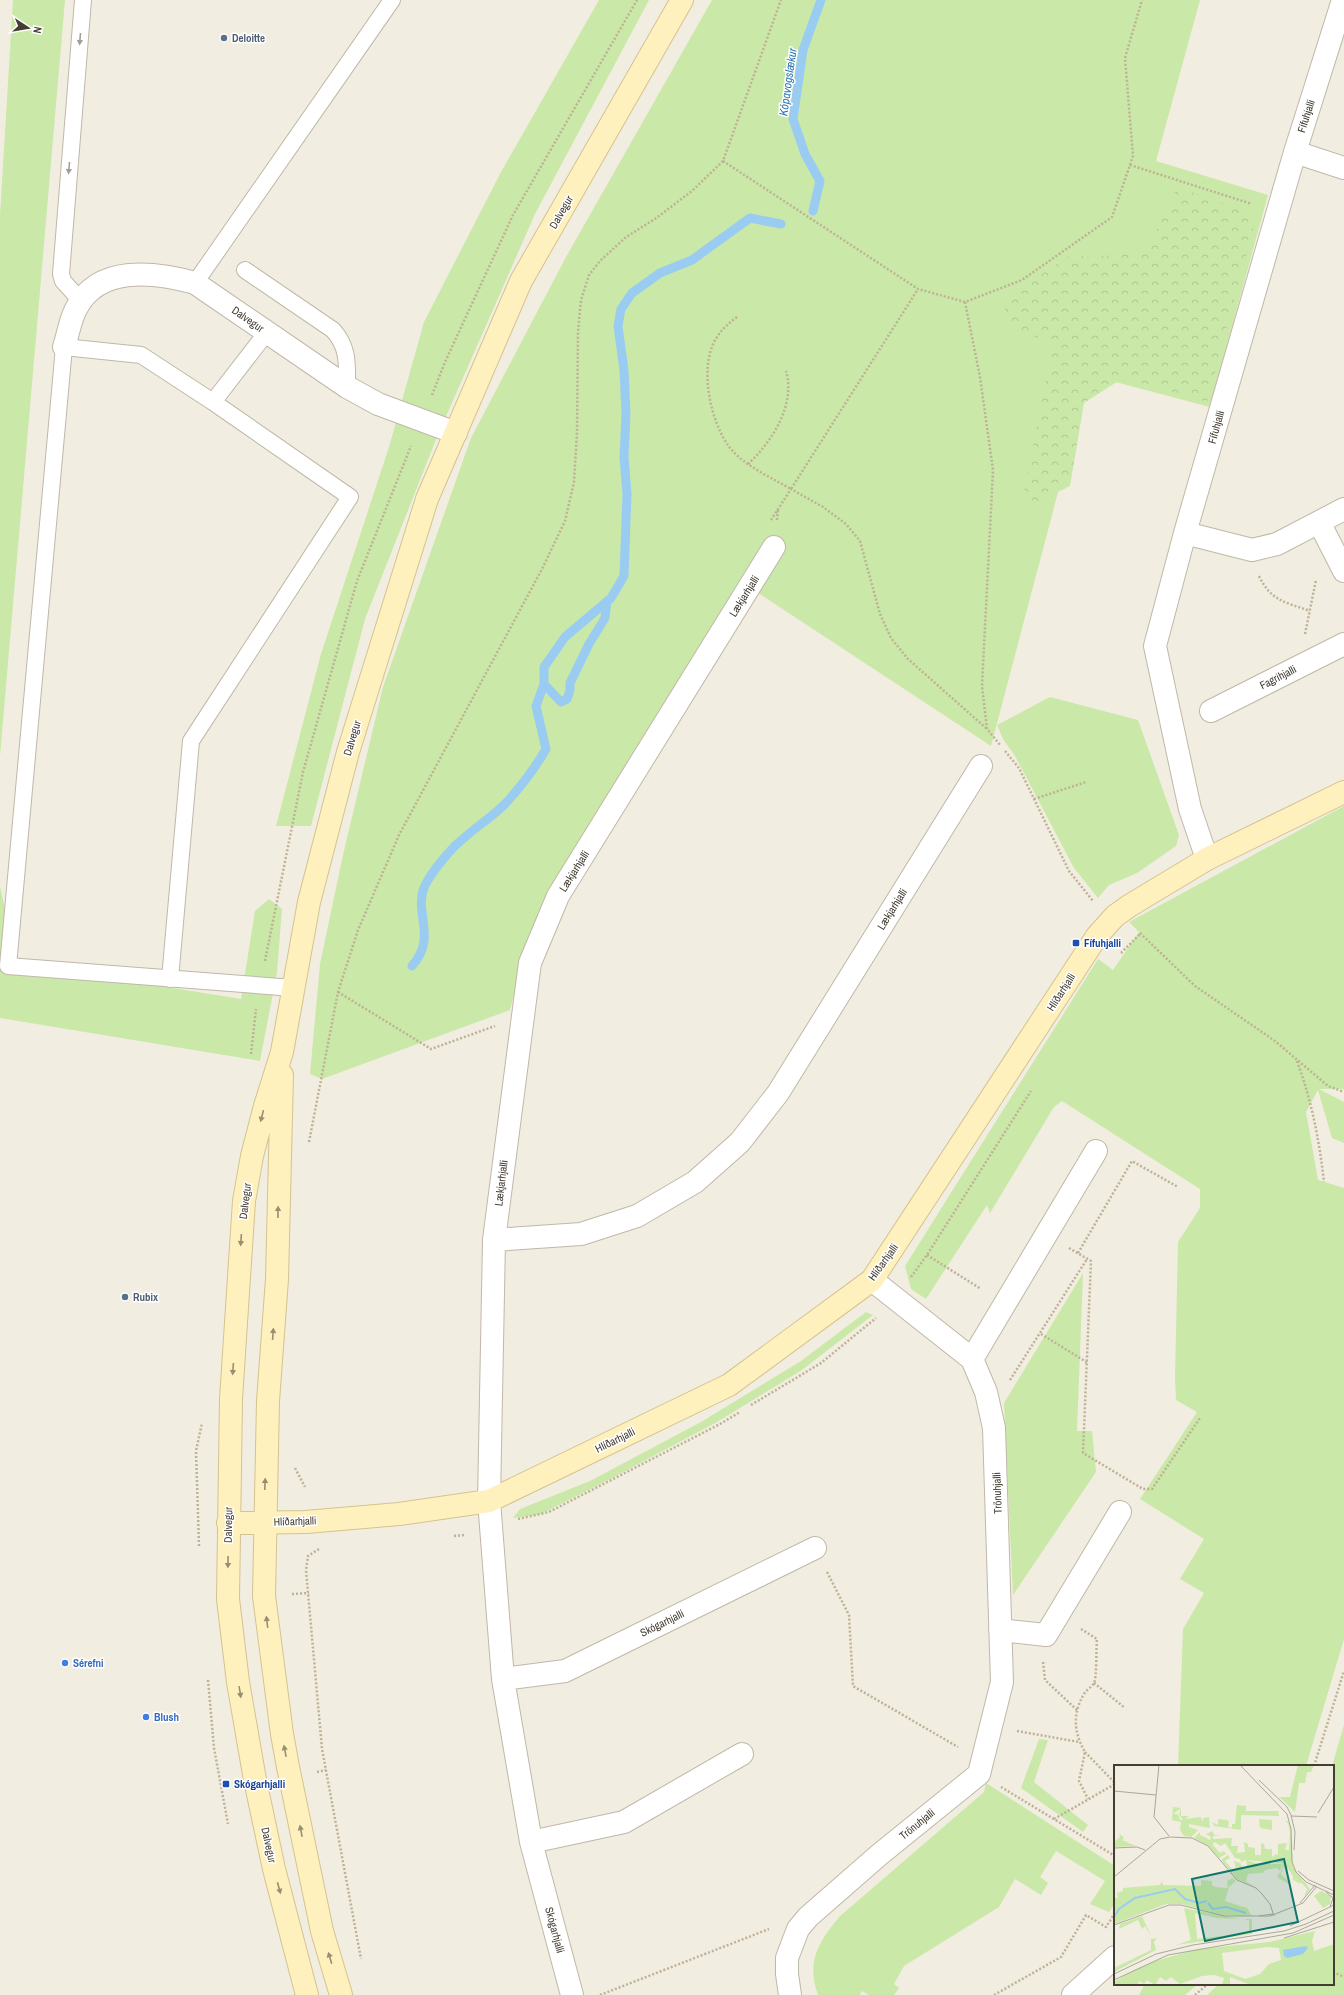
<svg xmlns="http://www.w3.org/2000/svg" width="1344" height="1995" font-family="'Archivo Narrow',sans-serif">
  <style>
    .green { fill: #cae8a8 }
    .forest { fill: url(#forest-crowns) }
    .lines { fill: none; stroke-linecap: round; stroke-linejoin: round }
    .stream { stroke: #9accf2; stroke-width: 9 }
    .lane-casing { stroke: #c0b8a7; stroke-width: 18 }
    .street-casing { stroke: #c0b8a7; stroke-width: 24 }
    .secondary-casing { stroke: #d3c38f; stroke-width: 24 }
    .path { stroke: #bfb195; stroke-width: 2.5; stroke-dasharray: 2 2; stroke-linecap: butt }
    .lane { stroke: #fff; stroke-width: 16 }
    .street { stroke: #fff; stroke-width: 22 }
    .secondary { stroke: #fff1be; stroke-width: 22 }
    .oneway { fill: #a19e98 }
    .oneway2 { fill: #988e71 }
    .service-dot { fill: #5c6f8a; stroke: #fff; stroke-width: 1.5 }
    .transit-dot { fill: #1a4fb4; stroke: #fff; stroke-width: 1.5 }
    .shop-dot { fill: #3f7fe0; stroke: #fff; stroke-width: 1.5 }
    .labels { text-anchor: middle; stroke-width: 3; stroke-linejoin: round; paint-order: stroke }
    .service-label { font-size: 11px; font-weight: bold; fill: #4e5e75; stroke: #fff; text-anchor: start }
    .street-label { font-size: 11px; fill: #433d32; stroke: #fff }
    .transit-label { font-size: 11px; font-weight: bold; fill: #164399; stroke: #fff; text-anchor: start }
    .shop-label { font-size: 11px; font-weight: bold; fill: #366cbe; stroke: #fff; text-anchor: start }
    .water-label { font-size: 12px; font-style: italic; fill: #2975b1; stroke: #fff }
    .inset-river { fill: none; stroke: #9accf2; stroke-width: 2 }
    .inset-road { fill: none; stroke: #aca79b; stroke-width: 1 }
    .view { fill: #0f766e; fill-opacity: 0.15; stroke: #0f766e; stroke-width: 2 }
    .inset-edge { fill: none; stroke: #433d32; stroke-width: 2 }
  </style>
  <defs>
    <pattern id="forest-crowns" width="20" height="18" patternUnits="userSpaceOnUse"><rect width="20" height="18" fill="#cae8a8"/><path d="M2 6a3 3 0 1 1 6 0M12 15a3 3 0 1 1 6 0" fill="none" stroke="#afc891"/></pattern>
  </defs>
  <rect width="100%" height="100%" fill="#f2ede1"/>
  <path class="green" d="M13,0H65L0,756V215Z
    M599,0H649L535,214L437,437L365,619L311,826H276L321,654L389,447L424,322L501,172Z
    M712,0H1200L1156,161L1268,195L1210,407L1089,375L991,746L743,583L524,955L510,1010L322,1079L310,1074L320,964L343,855L383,687L471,438L566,257Z
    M1050,697L1138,720L1179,835L1176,846L1137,873L1109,885L1098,898L1074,868L1015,756L1003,739L997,725Z
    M1344,806V1089H1319L1344,1102V1143L1332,1138L1318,1090L1306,1112L1318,1180L1344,1188V1639L1306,1766H1178L1183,1629L1204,1593L1180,1579L1204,1539L1140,1499L1197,1412L1176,1400L1175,1377L1178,1242L1200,1208V1189L1062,1101L1054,1107L990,1213L987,1205L926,1299L911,1289L905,1266L1098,959L1113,970L1139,932L1129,922Z
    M0,887L16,958L74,972L241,999L255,911L269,899L282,909L277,972L260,1061L0,1018Z
    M1083,1273L1077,1431H1092L1096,1472L1013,1595L1004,1403Z
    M866,1312L873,1315L802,1370L717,1422L610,1479L541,1514L513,1518L520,1509L590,1481L701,1422L801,1361Z
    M1344,1725V1995H1207L1219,1984H1333L1332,1766Z
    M1039,1739L1048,1740L1034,1782L1088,1825L1083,1832L1021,1788Z
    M986,1783L1115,1866V1903L1109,1912L1090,1904L1105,1881L1056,1851L1040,1877L1048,1883L1041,1895L1015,1879L999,1907L904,1966L894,1984L899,1988L894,1995H869L862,1991L860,1995H818C806,1961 819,1942 839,1917L984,1792Z
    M1145,1984H1198L1185,1995H1139Z"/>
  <path class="forest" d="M1177,187L1257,215L1207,402L1123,378L1084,403L1070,486L1035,503L1024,491L1053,344L1016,329L1001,302L1073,253L1087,257L1133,254L1154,235Z"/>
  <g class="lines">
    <path class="stream" d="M813,211L820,181L805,154L793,119L803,50L821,0
      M544,684L561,702L567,699L570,690V683L589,644L605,618L607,601
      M412,966C440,935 409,909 428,880C436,867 452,847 464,838C477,826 492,817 504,805C520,788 535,768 546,749L536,706L544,684V667L565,637L611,598L624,576L627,494L624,457L626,414L624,370L618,326L621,309L632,293L660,273L692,260L750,218L781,224"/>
    <g class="lane-casing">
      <path id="lane" d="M245,270L333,330C349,348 347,364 347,387
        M195,283L392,0
        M81,301L63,281L61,274L83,0
        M213,402L141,355L64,347L8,966L294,988
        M170,979L191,741L350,497L213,402L267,332"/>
    </g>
    <g class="street-casing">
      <path id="street" d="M1295,152L1344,168
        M64,347C68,335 70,320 76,309C98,264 156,272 195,283L347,387L378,404L456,433
        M1319,522L1344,571
        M1185,533L1252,550L1277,544L1344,509
        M1211,711L1344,644
        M1207,859L1190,809L1155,646L1185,533L1295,152L1343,0
        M494,1240L581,1234L637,1216L695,1182L740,1142L778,1093L981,766
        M972,1359L1096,1151
        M1000,1630L1046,1635L1120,1512
        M503,1679L565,1671L815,1548
        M531,1842L624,1822L742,1754
        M572,1995L531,1842L503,1679L489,1501L494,1240L526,993L530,963L558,896L774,547
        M790,1995L787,1974V1958L798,1929L808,1917L879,1855L979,1774L1002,1682L994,1428L986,1392L972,1359L872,1280
        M1073,1995L1115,1957"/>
    </g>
    <g class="secondary-casing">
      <path id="secondary" d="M282,1075L277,1279L268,1401L264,1596L282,1734L288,1767L322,1931L341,1995
        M228,1523L306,1522L399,1514L489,1501L729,1385L872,1280L1097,936L1115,916L1129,906L1207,859L1344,792
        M307,1995L274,1869L255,1780L238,1682L228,1599L231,1399L244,1201L252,1156L265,1106L282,1052L309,902L348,752L427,499L521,281L682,0"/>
    </g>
    <path class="path" d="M723,161L918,289L965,302L1022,280L1112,217L1133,156L1125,58L1142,0
      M1130,165L1252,204
      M965,302L980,377L993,470L982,686L987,729L1001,746
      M737,317C729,323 722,329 717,337C698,365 710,422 730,448C745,466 770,477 791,489L918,289
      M432,395L445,362L513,215L637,0
      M748,464C772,442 796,404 786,371
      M771,520L791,489L823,507L846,524L860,541L880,614L891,638L908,659L987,729
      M777,520L778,509
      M1259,576C1271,601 1285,602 1310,611
      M1305,634L1316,580
      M1005,751L1019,768L1069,871L1093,901
      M1034,799L1086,782
      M1140,933L1195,986L1275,1041L1328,1086L1344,1092
      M1121,953L1140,934
      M265,961L303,772L357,581L411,446
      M338,992L431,1049L495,1026
      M251,1054L256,1009
      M1297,1061C1312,1102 1319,1139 1324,1182
      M309,1142L338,992L358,930L399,835L542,569L565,521L574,482L577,432L578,331L581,300L589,275L600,261L626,237L655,219L692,191L723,161L781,0
      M1069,1248L1091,1261L1083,1453L1143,1489H1152L1200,1418
      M1078,1253L1132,1161L1178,1187
      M927,1255L981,1289
      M911,1277L927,1255L1031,1091
      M1041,1334L1088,1363
      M1010,1380L1087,1259
      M751,1405L821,1363L876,1318
      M295,1468L305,1487
      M518,1519L549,1512L720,1424L740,1412
      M454,1536L465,1535
      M199,1546L196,1451L202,1423
      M319,1549L308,1556L306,1570L322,1749L361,1959
      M827,1572L849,1615L853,1686L958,1747
      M292,1594L309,1593
      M1081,1629L1097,1639C1096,1648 1097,1676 1094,1683C1092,1687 1086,1690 1084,1694C1072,1714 1074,1733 1085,1752L1079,1781L1088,1799
      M1043,1662L1045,1680L1077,1710
      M208,1680L214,1748L228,1824
      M1094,1683L1125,1708
      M1017,1731L1079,1742
      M1085,1752L1115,1783
      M1314,1766L1344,1671
      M317,1772L326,1770
      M1001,1787L1115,1856
      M1054,1819L1115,1784
      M1333,1972L1344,1977
      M600,1995L769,1929
      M994,1995L1061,1957L1086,1915L1106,1927L1115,1913
      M1195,1995L1208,1984"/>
    <use href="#lane" class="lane"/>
    <use href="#street" class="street"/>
    <use href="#secondary" class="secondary"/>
  </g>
  <defs><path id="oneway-solid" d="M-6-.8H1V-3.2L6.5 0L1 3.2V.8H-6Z"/></defs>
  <g class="oneway">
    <use href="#oneway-solid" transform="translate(80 39) rotate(95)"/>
    <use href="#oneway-solid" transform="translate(69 168) rotate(95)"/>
  </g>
  <g class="oneway2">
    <use href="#oneway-solid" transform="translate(262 1116) rotate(104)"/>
    <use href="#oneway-solid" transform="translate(278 1212) rotate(-89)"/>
    <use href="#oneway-solid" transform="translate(241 1240) rotate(94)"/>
    <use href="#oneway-solid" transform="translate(273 1334) rotate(-86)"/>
    <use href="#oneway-solid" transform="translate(233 1369) rotate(94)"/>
    <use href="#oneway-solid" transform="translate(265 1484) rotate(-88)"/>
    <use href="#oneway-solid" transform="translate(228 1562) rotate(91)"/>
    <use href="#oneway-solid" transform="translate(267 1622) rotate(-97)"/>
    <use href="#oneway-solid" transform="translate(240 1692) rotate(81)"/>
    <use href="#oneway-solid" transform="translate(285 1751) rotate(-101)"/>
    <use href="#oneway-solid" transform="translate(301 1831) rotate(-101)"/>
    <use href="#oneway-solid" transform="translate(279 1888) rotate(75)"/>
    <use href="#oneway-solid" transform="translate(330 1958) rotate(-107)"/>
  </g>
  <g class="service-dot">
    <circle cx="224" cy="38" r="4"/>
    <circle cx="125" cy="1297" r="4"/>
  </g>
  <g class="transit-dot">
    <rect x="1072" y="939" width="8" height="8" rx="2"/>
    <rect x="222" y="1780" width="8" height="8" rx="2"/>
  </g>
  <g class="shop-dot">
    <circle cx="65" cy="1663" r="4"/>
    <circle cx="146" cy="1717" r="4"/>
  </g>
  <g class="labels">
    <g class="service-label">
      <text x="232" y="42">Deloitte</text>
      <text x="133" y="1301">Rubix</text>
    </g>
    <g class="street-label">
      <text transform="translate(1306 116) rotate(-72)" y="4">Fífuhjalli</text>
      <text transform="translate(561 212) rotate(-60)" y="4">Dalvegur</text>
      <text transform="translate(248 319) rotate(35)" y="4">Dalvegur</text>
      <text transform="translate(1216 427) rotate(-74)" y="4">Fífuhjalli</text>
      <text transform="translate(744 596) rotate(-58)" y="4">Lækjarhjalli</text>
      <text transform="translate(1278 677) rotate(-27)" y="4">Fagrihjalli</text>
      <text transform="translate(352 738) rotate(-73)" y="4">Dalvegur</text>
      <text transform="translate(574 871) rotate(-58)" y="4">Lækjarhjalli</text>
      <text transform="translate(892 909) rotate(-58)" y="4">Lækjarhjalli</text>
      <text transform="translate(1061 992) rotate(-57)" y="4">Hlíðarhjalli</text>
      <text transform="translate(501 1183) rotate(-83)" y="4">Lækjarhjalli</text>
      <text transform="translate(245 1201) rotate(-83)" y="4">Dalvegur</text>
      <text transform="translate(883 1262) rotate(-54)" y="4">Hlíðarhjalli</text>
      <text transform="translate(615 1440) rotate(-26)" y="4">Hlíðarhjalli</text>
      <text transform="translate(997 1493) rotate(-92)" y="4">Trönuhjalli</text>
      <text transform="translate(295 1521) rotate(-2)" y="4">Hlíðarhjalli</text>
      <text transform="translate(228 1525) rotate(-89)" y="4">Dalvegur</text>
      <text transform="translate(662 1623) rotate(-26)" y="4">Skógarhjalli</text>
      <text transform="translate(917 1824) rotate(-39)" y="4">Trönuhjalli</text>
      <text transform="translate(269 1845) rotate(78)" y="4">Dalvegur</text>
      <text transform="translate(555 1930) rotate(75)" y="4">Skógarhjalli</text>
    </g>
    <g class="transit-label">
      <text x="1084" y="947">Fífuhjalli</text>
      <text x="234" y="1788">Skógarhjalli</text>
    </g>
    <g class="shop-label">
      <text x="73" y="1667">Sérefni</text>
      <text x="154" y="1721">Blush</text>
    </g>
    <g class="water-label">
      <text transform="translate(788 82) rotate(-82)" y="4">Kópavogslækur</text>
    </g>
  </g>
  <g transform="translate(1114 1765)">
    <rect width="220" height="220" fill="#f2ede1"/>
    <path d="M184,0H200L197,7H193L191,18H185L181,47L165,32H176ZM123,40L132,41V46H164L165,51L127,50V65L100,61L98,57L104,60V54L112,55L115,56L114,62L118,63V59H121ZM59,42L67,43L59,49H64L66,55H69L65,49L67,43V51H75L71,54L87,52L89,58V53L95,52L96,63L75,59V62L84,65L77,72L70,71L66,65L67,57L58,55ZM145,54L158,55V65L146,63ZM174,56L177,65L179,102L196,124L190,132L193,124L186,116L187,119L179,115V111L174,104L169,102L167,109L175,117L178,114L175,119L164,113L165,109L164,111H162L166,108L169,99L184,114L168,98L131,95L127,97L126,94L121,93L111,78L107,81L100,77L99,80L106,88L110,86L112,89L105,93L93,80L80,73L86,67V70L96,75L97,72L92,69L99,66L100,70L107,71H99V74L118,73L117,81H124L123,88L131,87L130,77L134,79V82L141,83V90H147V78L150,79L151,84H158V91L160,92L161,89L164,90V79L173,78L171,85H175L176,67L174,58L171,57ZM5,68L10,73L8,75L22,81L0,82V77L6,72ZM114,90L116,93L111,96L118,104L122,103L120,96L126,98L129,103V99L130,104L133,103L132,95L145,99H168L166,106L163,103L151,105L149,108L134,109L132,116L141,122L123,114L107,95ZM119,113L122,116L115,122L111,136L133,143L138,151L107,150L68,139H52L0,159V133H4L3,128L9,126V123L46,120L48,116L49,120L87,121V115L98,116V122L114,123L113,116ZM207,126L217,131L216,139L209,143L200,131ZM70,143L126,154L102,153L81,148L83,174L131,168L135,166V155H130L133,154H138V169L62,180L77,175ZM28,151L37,171L31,161L28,164L24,155L5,164L6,159ZM201,166L198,176L200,186L220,179V220H137L116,212V220H108L110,213L100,210L88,211L66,219L57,212L52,216L46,212L41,220L33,215L30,219L26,216L23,220H0V217L20,205L41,196L84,184L155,177ZM153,182L165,183L167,195L155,199L146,209L131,214L110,206L108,188ZM43,173L40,177L42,185L0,207V203L37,185V174Z" fill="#cae8a8" fill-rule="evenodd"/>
    <path d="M88,116H98L97,120L104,123L97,124L95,127L88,120ZM36,129L42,131L39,136L26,137L22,141V137ZM75,198L106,204L111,212L101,206L71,201ZM65,199L62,203L33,208L42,203Z" fill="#cae8a8"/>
    <path d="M192,181L194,183L189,189L173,193L170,191L169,185Z" fill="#9accf2"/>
    <path class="inset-river" d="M94,138L99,144L112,142L132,148M0,152L5,144L21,133L61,124L71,134L85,138L93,136"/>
    <path class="inset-road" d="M45,0L40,52L55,71M126,0L173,49L177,64L178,97L182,107L192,117L220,130M145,15L173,42L177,50L181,67L180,85M0,26L42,30M204,48L220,22M177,51L203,52M0,83L23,82L31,85M184,106L195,115L220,126M0,112L46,74L56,72L78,73L94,81L123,115L142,123L148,129L156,139L160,151M212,127L219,133L216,142M186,138L201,120M145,151L159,149M0,160L55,140H67L110,151H156L189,138L203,121M176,161L220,140M170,173L220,157M0,209L42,189L79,180L170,166L192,159L220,146M0,215L54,190L179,168L220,150"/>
    <path class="view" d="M170,94L184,157L91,176L78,114Z"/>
    <rect width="220" height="220" class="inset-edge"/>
  </g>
  <g transform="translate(28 28) rotate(102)" stroke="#ffffff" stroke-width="3" paint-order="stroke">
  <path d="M0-3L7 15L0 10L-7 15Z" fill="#433d32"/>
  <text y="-6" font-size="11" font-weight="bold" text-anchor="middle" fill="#433d32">N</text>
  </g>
</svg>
